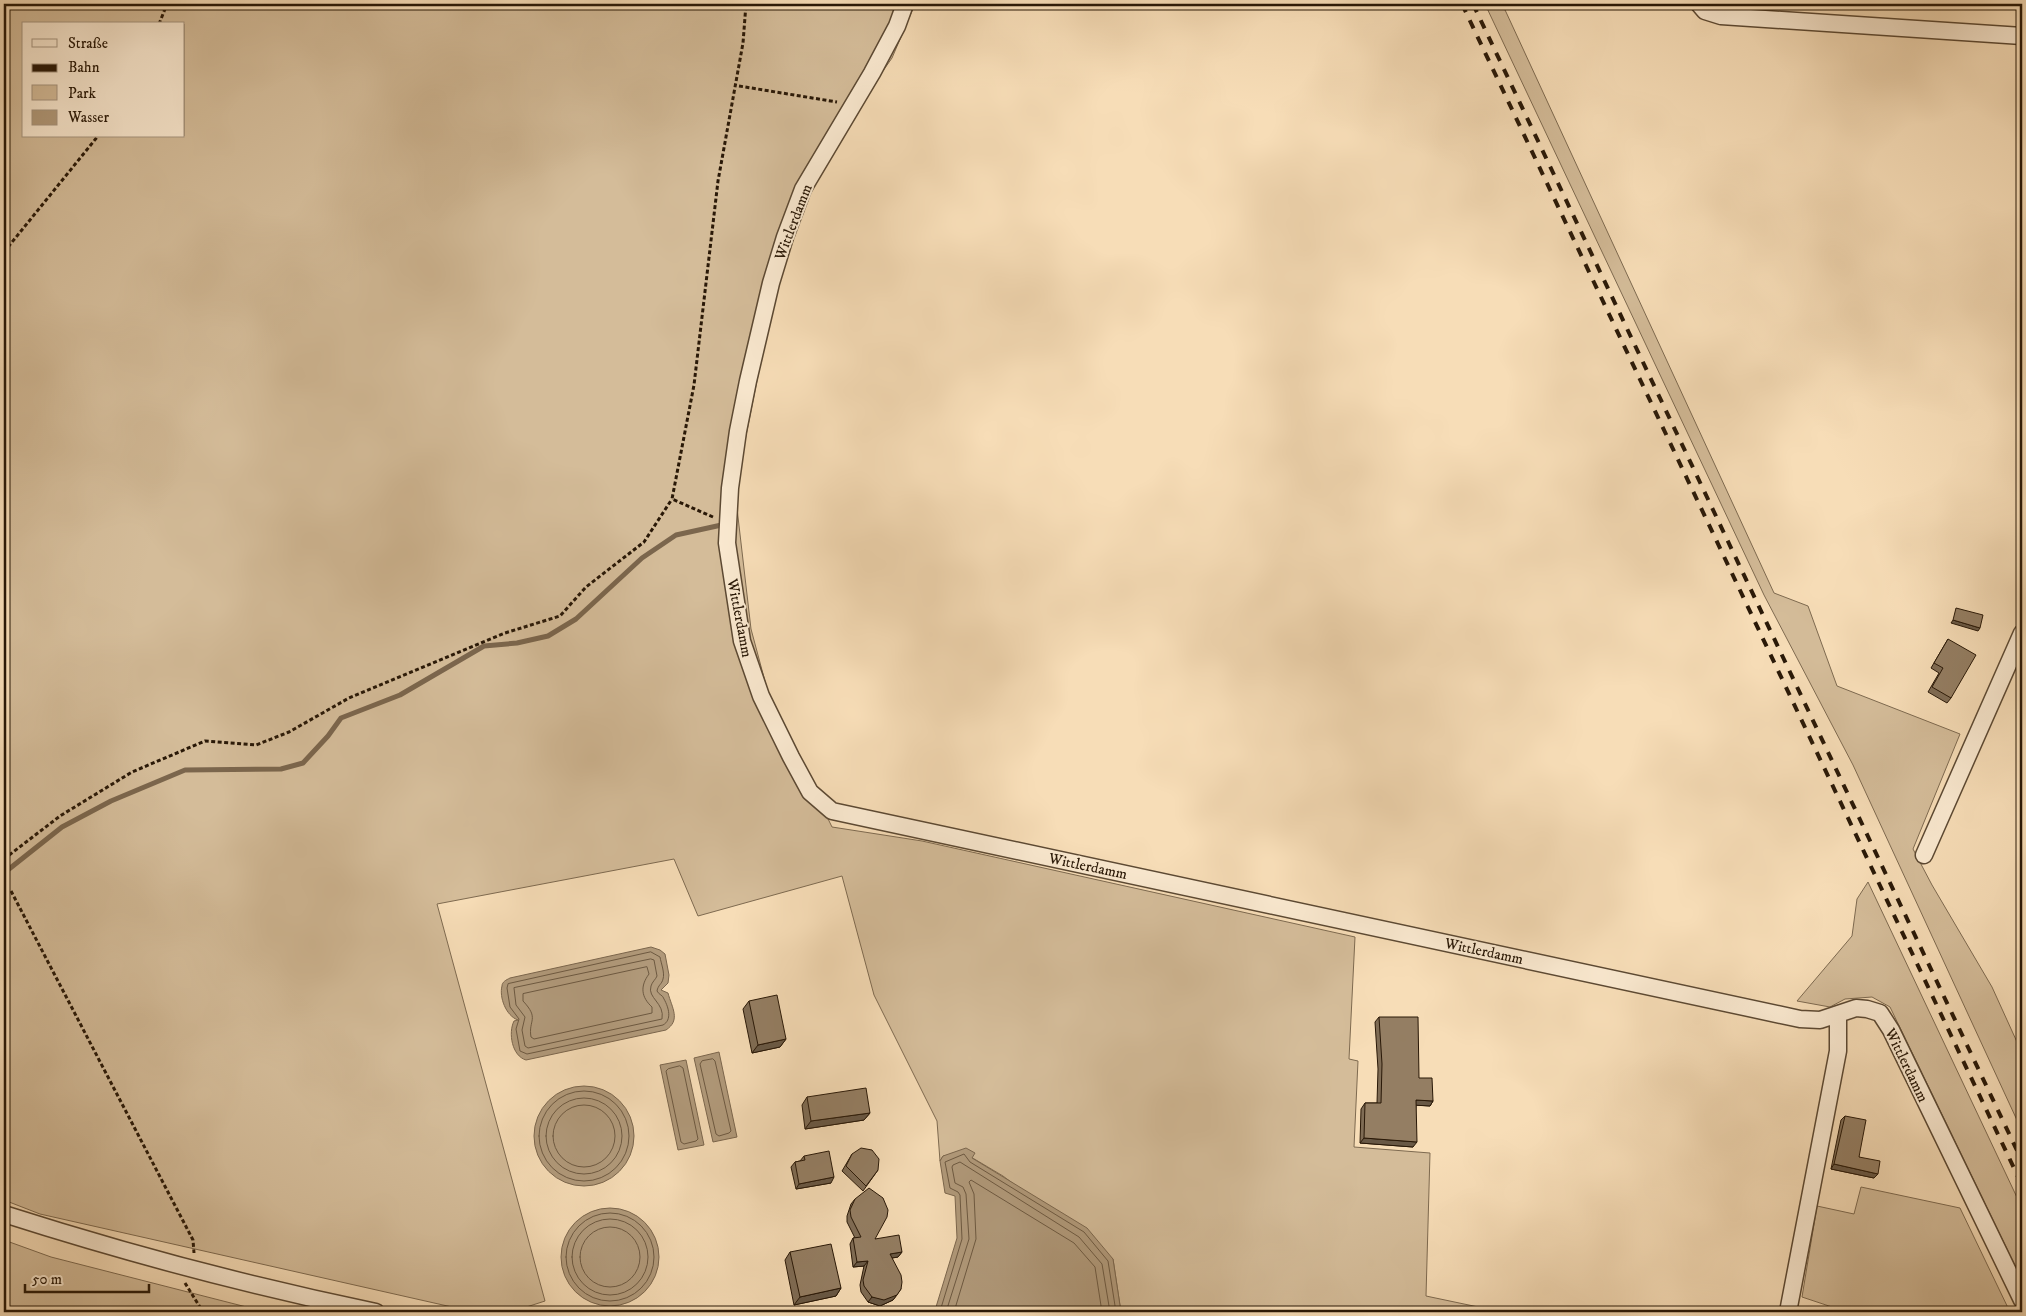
<svg xmlns="http://www.w3.org/2000/svg" width="2026" height="1316" font-family="'IM FELL DW Pica',serif">
  <style>
    .green { fill: #d4bc99; stroke: #7e6a50; fill-rule: evenodd }
    .water { fill: #b19a7b; stroke: #7b664d }
    .lines { fill: none; stroke-linecap: round; stroke-linejoin: round }
    .shore { stroke: #6d5941; stroke-width: 1 }
    .stream { stroke: #7b664d; stroke-width: 5 }
    .minor-casing { stroke: #5c4933; stroke-width: 19 }
    .path { stroke: #291807; stroke-width: 3; stroke-dasharray: 4 2.5; stroke-linecap: butt }
    .minor { stroke: #fae9d0; stroke-width: 16 }
    .rail { stroke: #291807; stroke-width: 4; stroke-dasharray: 9 9; stroke-linecap: butt }
    .wall { fill: #7f6c55; stroke: #291807 }
    .shaded-wall { fill: #685845; stroke: #291807 }
    .building { fill: #947e63; stroke: #291807 }
    .labels { text-anchor: middle; stroke-width: 4; stroke-linejoin: round; paint-order: stroke }
    .street-label { font-size: 15px; fill: #291807; stroke: #fae9d0 }
  </style>
  <rect width="100%" height="100%" fill="#f7ddb7"/>
  <filter id="stains"><feTurbulence type="fractalNoise" baseFrequency=".004" numOctaves="4"/><feColorMatrix values="0 0 0 0 .2 0 0 0 0 .09 0 0 0 0 .02 0 0 0 .5 -.17"/></filter>
  <radialGradient id="worn" r=".72"><stop offset=".6" stop-color="#630" stop-opacity="0"/><stop offset="1" stop-color="#630" stop-opacity=".3"/></radialGradient>
  <path class="green" d="M4,4H915L892,58L828,149L779,270L735,491L751,629L770,700L832,827L922,841L1355,937L1349,1059L1358,1061L1354,1147L1430,1153L1426,1296L1502,1312H1121L1113,1259L1003,1176L971,1157L943,1156L940,1161L937,1121L874,995L842,876L698,916L674,859L437,904L545,1301L511,1312H474L40,1214L4,1200ZM24,24H184V136H24Z
    M1485,4H1502L1506,12L1774,593L1808,606L1837,686L1960,734L1913,849L1932,885L1992,987L2022,1053V1131L1853,765L1764,595Z
    M1868,882L2022,1208V1280L1890,1007L1872,997L1845,999L1830,1007L1797,1001L1852,936L1857,899Z
    M1861,1187L1960,1208L2010,1312H1847L1802,1297L1817,1206L1854,1214Z
    M4,1240L51,1257L266,1312H4Z"/>
  <path class="water" d="M651,947L660,950L665,954L669,975L668,983L661,990L668,993C672,1008 681,1020 666,1030L526,1060C512,1056 508,1033 514,1021L518,1020C506,1016 499,997 502,986C502,982 506,980 510,978Z
    M719,1052L737,1137L713,1142L694,1058Z
    M686,1060L704,1145L678,1150L660,1065Z
    M534 1136a50 50 0 1 1 100 0a50 50 0 1 1-100 0Z
    M966,1148L975,1153L972,1158L1087,1228L1113,1259L1121,1312H922V1308L936,1307L957,1238L955,1196L945,1193L940,1161L943,1156Z
    M561 1257a49 49 0 1 1 98 0a49 49 0 1 1-98 0Z"/>
  <g class="lines">
    <path class="shore" d="M651,952L660,957C661,963 665,973 663,979C662,984 658,985 657,991C659,995 663,995 664,999C669,1008 672,1020 663,1025L527,1054L520,1051L516,1029L519,1019L510,1007L507,988L508,984Z
      M651,959L654,960L657,976C656,979 652,982 651,986C647,998 665,1003 662,1019L528,1048L525,1046L522,1030L525,1017L516,1005L514,988Z
      M647,967L649,974C640,986 641,997 652,1007V1013L534,1039L531,1037C528,1020 540,1019 523,1001V994Z
      M713,1059L715,1061L731,1131L729,1133L719,1136L716,1134L700,1064L702,1061Z
      M680,1066L683,1068L698,1139L696,1141L684,1144L681,1142L666,1071L668,1069Z
      M539 1136a45 45 0 1 1 90 0a45 45 0 1 1-90 0Z
      M546 1136a38 38 0 1 1 76 0a38 38 0 1 1-76 0Z
      M553 1136a31 31 0 1 1 62 0a31 31 0 1 1-62 0Z
      M566 1257a44 44 0 1 1 88 0a44 44 0 1 1-88 0Z
      M572 1257a38 38 0 1 1 76 0a38 38 0 1 1-76 0Z
      M580 1257a30 30 0 1 1 60 0a30 30 0 1 1-60 0Z
      M937,1312L941,1308L962,1239L960,1195L958,1192L950,1188L945,1162L964,1154L970,1162L1084,1232L1108,1261L1116,1312
      M946,1312L969,1239L966,1194L963,1187L955,1183L952,1167L953,1165L960,1162L1079,1237L1102,1264L1110,1312
      M954,1312L976,1239L974,1194L969,1182L971,1180L1074,1243L1095,1267L1102,1312"/>
    <path class="stream" d="M4,873L62,827L111,801L185,770L281,769L303,763L328,736L341,718L400,695L484,646L517,643L548,636L576,619L642,558L676,535L726,524"/>
    <g class="minor-casing">
      <path id="minor" d="M905,4L897,26L872,73L803,189L785,237L771,283L748,381L738,431L730,488L727,543L742,641L761,696L791,757L810,792L832,811L1800,1019L1820,1020L1856,1008L1867,1009L1880,1013L1891,1030L2022,1300
        M1699,4L1705,11L1721,16L2022,36
        M1924,855L2022,633
        M4,1214C126,1253 250,1286 376,1312
        M1788,1312L1838,1051V1015"/>
    </g>
    <path class="path" d="M159,24L167,4
      M739,86L837,102
      M4,252L98,136
      M713,517L672,499L694,385L718,181L743,43L746,4
      M4,859L60,816L132,772L205,741L256,745L289,732L349,698L505,633L560,616L586,587L644,542L672,499
      M11,891L193,1240L194,1253
      M185,1283L203,1312"/>
    <use href="#minor" class="minor"/>
    <path class="rail" d="M1462,4L2022,1185
      M1473,4L2022,1161"/>
  </g>
  <path class="wall" d="M1948,639L1951,698L1947,703L1928,692L1939,673L1931,668Z
    M749,1001L786,1039L780,1047L752,1053L743,1009Z
    M1379,1017L1433,1101L1430,1106L1416,1105L1413,1147L1360,1143L1361,1109L1365,1103H1377L1378,1069L1375,1022Z
    M807,1097L870,1113L864,1120L805,1129L802,1105Z
    M1845,1116L1859,1157L1878,1174L1874,1178L1831,1169L1841,1120Z
    M852,1154L878,1170L863,1191L842,1171Z
    M804,1156L831,1183L796,1189L791,1167L795,1162L800,1161Z
    M855,1199L875,1239L902,1252L898,1257L892,1258L901,1289L893,1300L880,1306L868,1302L861,1292L860,1285L864,1266L853,1267L850,1244L853,1238H855L847,1222V1216L851,1204Z
    M790,1252L841,1288L836,1296L794,1305L785,1260Z"/>
  <path class="shaded-wall" d="M1953,620L1980,628L1978,631L1951,623Z
    M786,1039L780,1047L752,1053L758,1045Z
    M1416,1100L1433,1101L1430,1106L1412,1105Z
    M870,1113L864,1120L805,1129L811,1121Z
    M1364,1138L1417,1142L1413,1147L1360,1143Z
    M1834,1164L1878,1174L1874,1178L1831,1169Z
    M834,1177L831,1183L796,1189L799,1184Z
    M902,1252L898,1257L886,1259L890,1254Z
    M868,1261L864,1266L853,1267L857,1262Z
    M841,1288L836,1296L794,1305L800,1297Z
    M897,1295L893,1300L880,1306L868,1302L872,1297Z"/>
  <path class="building" d="M1956,608L1983,615L1980,628L1953,620Z
    M1948,639L1976,655L1951,698L1932,687L1943,668L1934,663Z
    M777,995L786,1039L758,1045L749,1001Z
    M1379,1017H1418L1419,1078H1432L1433,1101L1416,1100L1417,1142L1364,1138L1365,1103H1381L1382,1064Z
    M866,1088L870,1113L811,1121L807,1097Z
    M1845,1116L1866,1120L1859,1157L1880,1161L1878,1174L1834,1164Z
    M861,1148L872,1150L879,1159L878,1170L866,1186L846,1166L852,1154Z
    M829,1151L834,1177L799,1184L795,1162L805,1160L804,1156Z
    M869,1188L883,1198L888,1210L887,1217L875,1239L899,1235L902,1252L890,1254L901,1275L902,1282L901,1289L897,1295L884,1300L872,1297L864,1286L863,1280L868,1261L857,1262L853,1238L861,1237L851,1217L850,1210L855,1199Z
    M831,1244L841,1288L800,1297L790,1252Z"/>
  <g class="labels">
    <g class="street-label">
      <text transform="translate(793 222) rotate(-69)" y="5">Wittlerdamm</text>
      <text transform="translate(740 618) rotate(79)" y="5">Wittlerdamm</text>
      <text transform="translate(1088 866) rotate(12)" y="5">Wittlerdamm</text>
      <text transform="translate(1484 951) rotate(12)" y="5">Wittlerdamm</text>
      <text transform="translate(1907 1065) rotate(64)" y="5">Wittlerdamm</text>
    </g>
  </g>
  <rect width="2026" height="1316" fill="none" stroke="#f7ddb7" stroke-width="20"/>
  <rect x="5" y="5" width="2016" height="1306" fill="none" stroke="#291807" stroke-width="2.5"/>
  <rect x="10" y="10" width="2006" height="1296" fill="none" stroke="#291807"/>
  <rect x="22" y="22" width="162" height="115" fill="#fae9d0" stroke="#a69580"/>
  <rect x="32" y="39" width="25" height="8" fill="#fae9d0" stroke="#a69580"/>
  <text x="68" y="48" font-size="15" fill="#291807">Straße</text>
  <rect x="32" y="64" width="25" height="8" fill="#291807" stroke="#a69580"/>
  <text x="68" y="72" font-size="15" fill="#291807">Bahn</text>
  <rect x="32" y="85" width="25" height="15" fill="#d4bc99" stroke="#a69580"/>
  <text x="68" y="98" font-size="15" fill="#291807">Park</text>
  <rect x="32" y="110" width="25" height="15" fill="#b19a7b" stroke="#a69580"/>
  <text x="68" y="122" font-size="15" fill="#291807">Wasser</text>
  <path d="M25 1284v8h124v-8" fill="none" stroke="#291807" stroke-width="2.5"/>
  <text x="32" y="1284" font-size="15" fill="#291807" stroke="#fae9d0" stroke-width="4" paint-order="stroke">50 m</text>
  <rect width="100%" height="100%" filter="url(#stains)"/>
  <rect width="100%" height="100%" fill="url(#worn)"/>
</svg>
